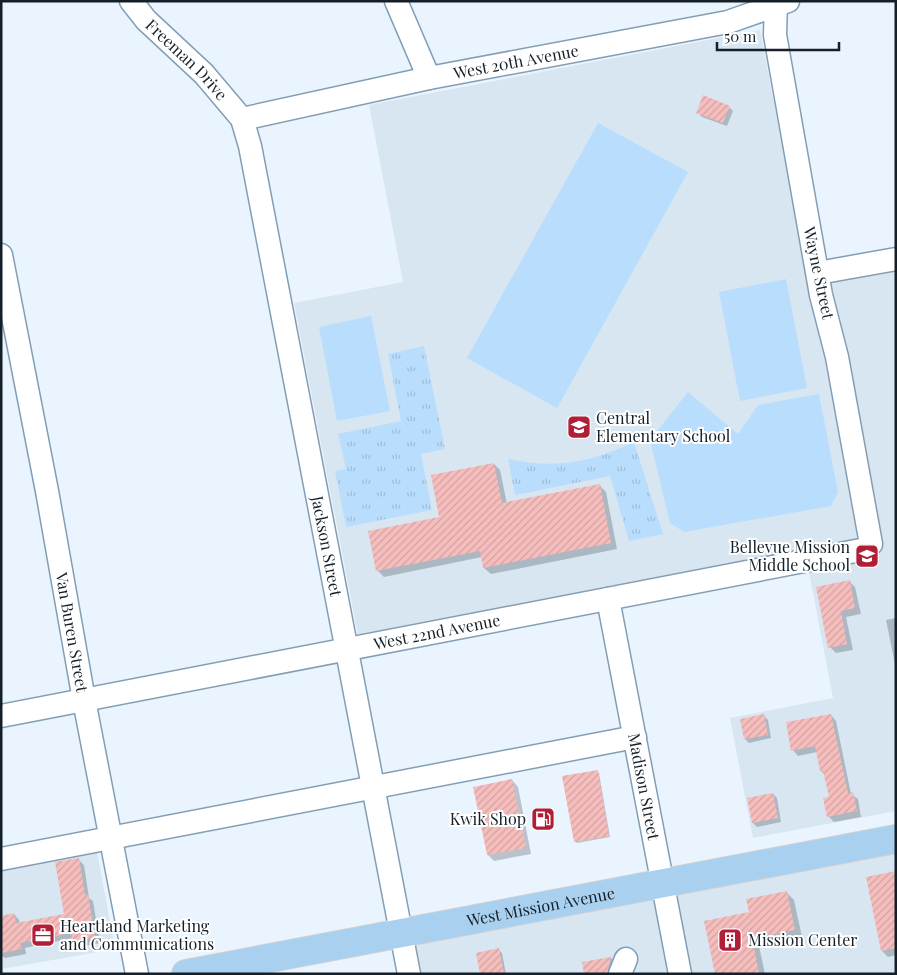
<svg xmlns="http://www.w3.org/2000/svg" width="897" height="975" font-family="'Playfair Display',serif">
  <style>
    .built { fill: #d8e6f2 }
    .grass { fill: #b9ddfc }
    .park { fill: url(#park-tufts) }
    .shadow { fill: #0003 }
    .building { fill: url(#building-hatch) }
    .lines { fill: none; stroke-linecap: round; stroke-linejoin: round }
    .minor-casing { stroke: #829eb6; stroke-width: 25 }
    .major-casing { stroke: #d0d2d4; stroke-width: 30 }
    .minor { stroke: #fff; stroke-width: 22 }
    .major { stroke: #a9d0ee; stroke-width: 28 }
    .labels { text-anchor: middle; stroke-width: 4; stroke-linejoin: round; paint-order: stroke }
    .street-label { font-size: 16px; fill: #141f28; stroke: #fff }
    .poi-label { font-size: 16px; fill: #141f28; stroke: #fff; text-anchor: start }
  </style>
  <defs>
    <pattern id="park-tufts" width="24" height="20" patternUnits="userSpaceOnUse" patternTransform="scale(1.25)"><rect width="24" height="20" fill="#b9ddfc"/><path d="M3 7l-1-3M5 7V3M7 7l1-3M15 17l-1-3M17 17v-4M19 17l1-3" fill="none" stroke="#9ebdd8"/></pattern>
    <pattern id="building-hatch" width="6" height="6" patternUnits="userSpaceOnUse" patternTransform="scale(1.25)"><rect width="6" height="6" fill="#f6bdbd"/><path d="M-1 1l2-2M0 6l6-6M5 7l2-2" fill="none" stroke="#d2a2a2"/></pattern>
  </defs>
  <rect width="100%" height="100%" fill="#e9f4ff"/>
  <path class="built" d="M760,30L809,287L896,271V811L753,838L730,718L833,698L807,561L360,646L294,303L403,282L369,105Z
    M95,840L115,949L1,969V859Z
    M896,846V974H418L415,945Z"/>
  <path class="grass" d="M598,123L688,172L557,408L467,358Z
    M786,279L807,388L740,401L719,292Z
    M371,316L390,411L337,421L319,327Z
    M688,392L738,434L758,405L819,394L838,492L831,506L684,532L670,523L650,440Z"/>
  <path class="park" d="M424,346L445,449L421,454L432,510L346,527L335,471L346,469L338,434L401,421L388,354Z
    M634,442L663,534L629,541L610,476L515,495L508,459C557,469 589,463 634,442Z"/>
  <path class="shadow" d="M729,107L733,111L727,126L702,117L698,113Z
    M494,464L500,470L507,504L599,485L606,492L617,549L491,574L484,568L482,557L384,577L377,570L441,518Z
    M849,581L855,587L861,614L846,617L853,650L836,653L830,647Z
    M896,618V669L886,620Z
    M831,715L836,721L851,794L858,799L861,817L834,822L828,816L830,798L825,775L821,771L817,752L798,756L793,750Z
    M764,716L768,720L771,738L749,743L745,739Z
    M597,771L599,773L610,837L577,843L575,841Z
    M512,780L518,787L531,854L494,861L488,855L475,788Z
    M773,794L777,798L781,822L757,827L753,823Z
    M78,859L84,865L89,898L93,901L100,943L79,947L74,941L73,938L25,948L26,954L5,958L1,955V917L14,914L19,920L20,924L65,915Z
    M896,872V955L888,957L882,951Z
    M786,892L794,900L802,937L759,946L765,974H716L751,913Z
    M498,949L502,953L506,974H482Z
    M611,958L617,964L615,974H585Z"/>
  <path class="building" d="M703,95L730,106L723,123L696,113Z
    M494,463L502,503L600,484L611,543L483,568L480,551L376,571L368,531L439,517L431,475Z
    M850,580L855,608L841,611L847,644L828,648L816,587Z
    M764,714L768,735L744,739L740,719Z
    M831,714L848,793L853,792L857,811L827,817L823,798L829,797L823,771H820L815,746L791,751L786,722Z
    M598,770L609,836L574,842L562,776Z
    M512,779L526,848L487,855L473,787Z
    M773,793L778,818L752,823L747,798Z
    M79,858L85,895L88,894L95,938L73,942L71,933L20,943L22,949L1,953V916L14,913L16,923L64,914L55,862Z
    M896,871V948L881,951L866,877Z
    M787,891L795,930L752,938L759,974H715L704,921L749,912L746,899Z
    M499,948L504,974H480L476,953Z
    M611,957L607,974H584L582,962Z"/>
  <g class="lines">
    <g class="minor-casing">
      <g id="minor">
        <path id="s1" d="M131,1L146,20L204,74L242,119L250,146L409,974"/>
        <path d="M396,1L429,78"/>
        <path id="s2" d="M242,119L429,78L728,22L788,1"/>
        <path id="s3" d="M1,255L47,491L84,700L137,974"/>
        <path d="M818,273L896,259"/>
        <path id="s4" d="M608,599L680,974"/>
        <path id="s5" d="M1,716L866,549L871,544L837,357L821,295L775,35L776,1"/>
        <path d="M1,859L635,737"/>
        <path d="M620,974L626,959"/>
      </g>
    </g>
    <g class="major-casing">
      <g id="major">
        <path id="s6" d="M186,974L896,839"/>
      </g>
    </g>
    <use href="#minor" class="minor"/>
    <use href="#major" class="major"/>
  </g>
  <defs>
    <g id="school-square" transform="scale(1.25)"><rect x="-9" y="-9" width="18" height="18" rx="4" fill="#b11e37" stroke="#fff"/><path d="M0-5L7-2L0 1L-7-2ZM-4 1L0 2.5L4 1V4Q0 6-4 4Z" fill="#fff"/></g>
    <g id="fuel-square" transform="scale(1.25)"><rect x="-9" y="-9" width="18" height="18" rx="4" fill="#b11e37" stroke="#fff"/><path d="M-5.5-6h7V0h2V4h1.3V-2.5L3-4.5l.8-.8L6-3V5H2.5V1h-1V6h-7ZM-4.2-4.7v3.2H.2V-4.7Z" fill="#fff"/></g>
    <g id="office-square" transform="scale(1.25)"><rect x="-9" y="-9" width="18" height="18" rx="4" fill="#b11e37" stroke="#fff"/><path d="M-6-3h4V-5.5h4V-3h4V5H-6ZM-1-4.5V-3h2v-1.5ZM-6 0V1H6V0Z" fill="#fff"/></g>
    <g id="building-square" transform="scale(1.25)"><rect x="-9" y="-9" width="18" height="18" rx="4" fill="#b11e37" stroke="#fff"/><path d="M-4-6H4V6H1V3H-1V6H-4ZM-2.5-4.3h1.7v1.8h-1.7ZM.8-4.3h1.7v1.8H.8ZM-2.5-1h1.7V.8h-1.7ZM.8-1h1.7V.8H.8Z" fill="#fff"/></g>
  </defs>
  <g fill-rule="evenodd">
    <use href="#school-square" x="579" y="427"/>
    <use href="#school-square" x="867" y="556"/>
    <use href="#fuel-square" x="543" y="819"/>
    <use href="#office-square" x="43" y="935"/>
    <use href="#building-square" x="730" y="940"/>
  </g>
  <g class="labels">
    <g class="street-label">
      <text dy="6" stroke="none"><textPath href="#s1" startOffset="81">Freeman Drive</textPath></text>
      <text dy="6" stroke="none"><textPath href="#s2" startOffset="280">West 20th Avenue</textPath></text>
      <text transform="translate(819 273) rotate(78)" y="6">Wayne Street</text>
      <text dy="6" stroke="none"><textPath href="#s1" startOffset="598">Jackson Street</textPath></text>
      <text dy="6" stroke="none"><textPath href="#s5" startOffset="444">West 22nd Avenue</textPath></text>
      <text dy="6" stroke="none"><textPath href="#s3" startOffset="384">Van Buren Street</textPath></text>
      <text dy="6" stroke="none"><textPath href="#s4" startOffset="191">Madison Street</textPath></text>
      <text dy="6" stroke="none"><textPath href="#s6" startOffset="361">West Mission Avenue</textPath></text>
    </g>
    <g class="poi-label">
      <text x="596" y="424">Central<tspan x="596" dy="18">Elementary School</tspan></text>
      <text x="850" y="553" text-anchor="end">Bellevue Mission<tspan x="850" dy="18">Middle School</tspan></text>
      <text x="526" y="825" text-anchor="end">Kwik Shop</text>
      <text x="60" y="932">Heartland Marketing<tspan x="60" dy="18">and Communications</tspan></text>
      <text x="748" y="946">Mission Center</text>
    </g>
  </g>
  <rect width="897" height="975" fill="none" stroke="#141f28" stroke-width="5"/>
  <path d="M717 42v8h122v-8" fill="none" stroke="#141f28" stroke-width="2.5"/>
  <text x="724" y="42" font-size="15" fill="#141f28" stroke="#ffffff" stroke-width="4" paint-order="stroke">50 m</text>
</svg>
